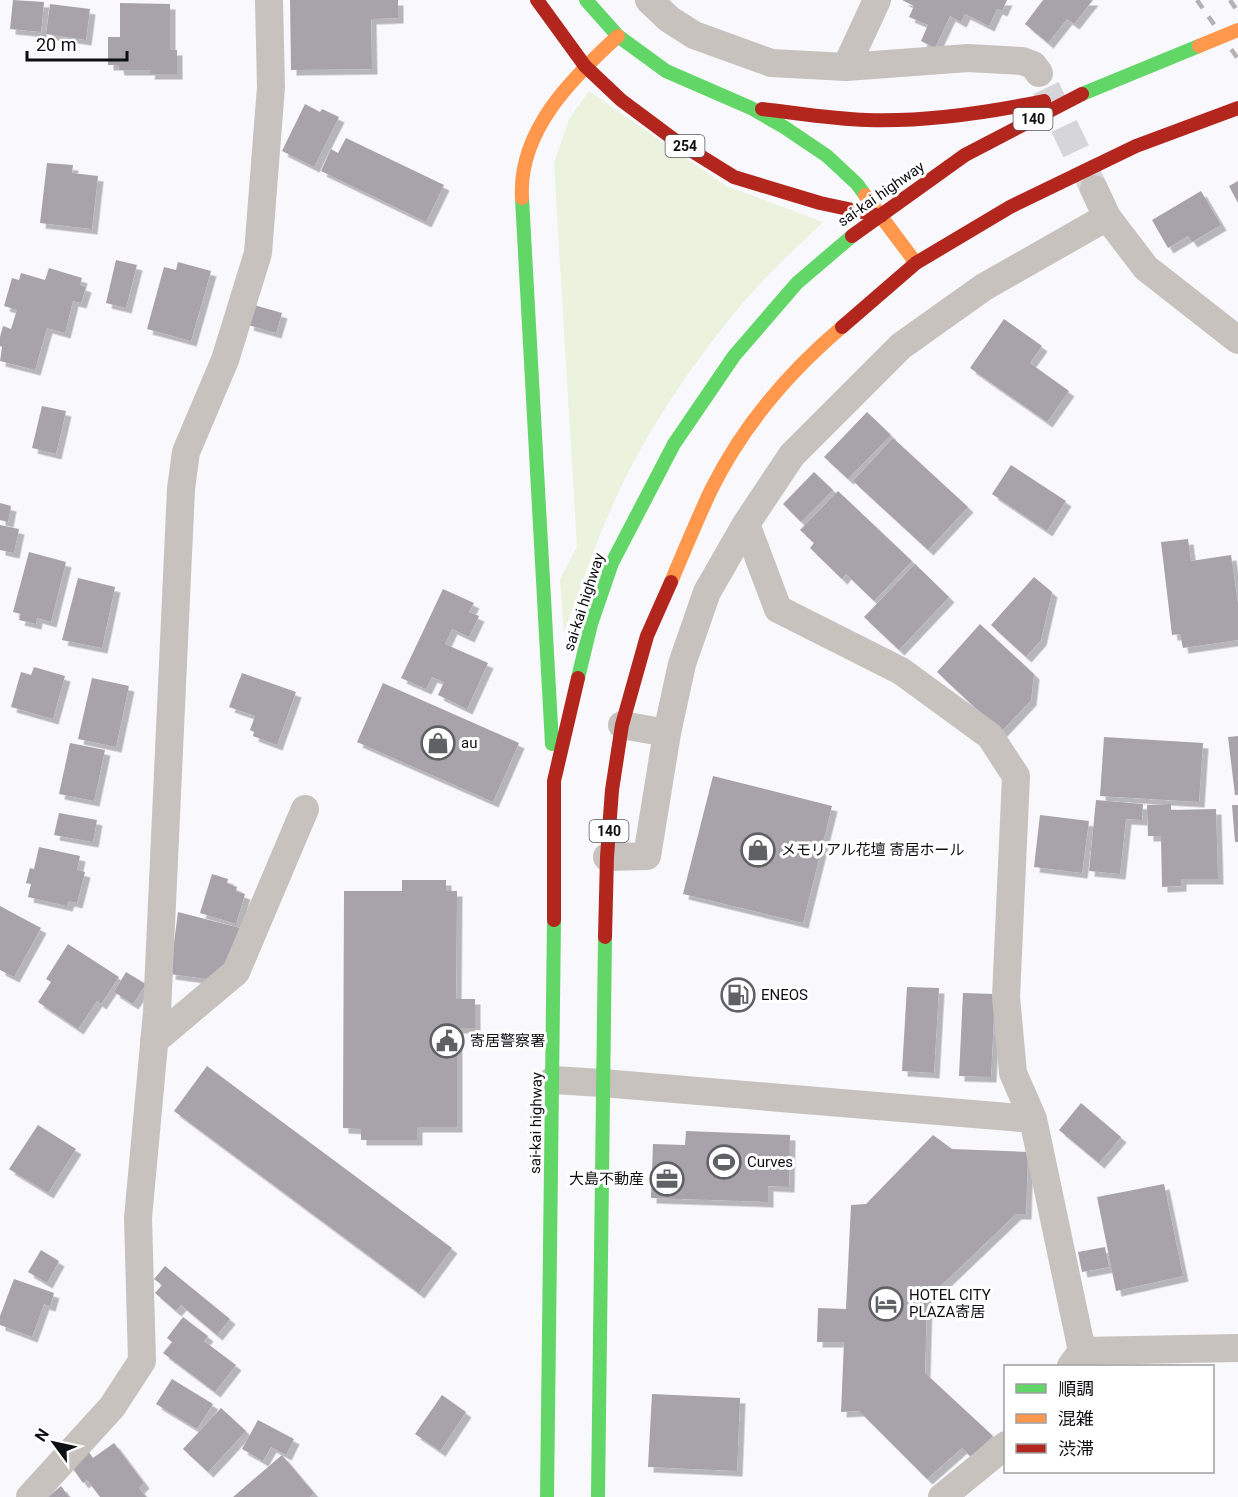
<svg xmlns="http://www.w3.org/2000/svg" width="1238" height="1497" font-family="Roboto,'Noto Sans JP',sans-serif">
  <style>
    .green { fill: #ebf2de }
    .building { fill: #a8a2aa; filter: url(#shadow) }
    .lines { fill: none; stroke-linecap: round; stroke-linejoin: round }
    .street-tunnel { stroke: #d5d5da; stroke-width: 28; stroke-dasharray: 28 14; stroke-linecap: butt }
    .street { stroke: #c8c2bf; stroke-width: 28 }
    .fast { stroke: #63d668; stroke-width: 14 }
    .slow { stroke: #ff974d; stroke-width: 14 }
    .jam { stroke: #b3261e; stroke-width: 14 }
    .rail { stroke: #b4b2b2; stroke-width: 4.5; stroke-dasharray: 10 10; stroke-linecap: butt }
    .slow-bridge { stroke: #ff974d; stroke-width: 14 }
    .labels { text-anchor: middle; stroke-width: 6; stroke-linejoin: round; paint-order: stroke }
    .shield { fill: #fff; stroke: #565759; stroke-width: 1.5 }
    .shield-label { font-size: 14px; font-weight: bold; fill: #0e0f12 }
    .street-label { font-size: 15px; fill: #0e0f12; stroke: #fff }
    .poi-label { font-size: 15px; fill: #0e0f12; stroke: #fff; text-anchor: start }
  </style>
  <defs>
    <filter id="shadow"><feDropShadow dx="5.5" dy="5.5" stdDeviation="0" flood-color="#0004"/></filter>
  </defs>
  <rect width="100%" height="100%" fill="#f8f8fd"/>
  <path class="green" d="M589,91L726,186L823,222C798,246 772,270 749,296C698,355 651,423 618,493C597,538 581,586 564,633L560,579L577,547L554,163L569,119Z"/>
  <path class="building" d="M13,0L44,2L41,32L10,29Z
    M290,0H398V18L371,19L372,69L291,70Z
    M902,0H1007L1002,11L997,9L989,26L965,14L961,22L950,16L935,48L921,41L928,25L909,17L914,6Z
    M1043,0H1093L1074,24L1067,19L1048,43L1025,24Z
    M120,3L170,4V50H177V74H149L150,70H119L118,65H108V37H120Z
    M50,4L90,9L86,40L46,34Z
    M305,104L320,112L322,109L339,117L314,167L282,151Z
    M346,138L444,185L426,222L321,171L331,149L338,153Z
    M47,163L73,165L72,173L98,176L92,229L40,223Z
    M1238,181V203L1229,186Z
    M1201,191L1221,225L1192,242L1188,236L1168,248L1152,220Z
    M116,260L137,265L126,308L106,303Z
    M178,262L211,271L191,341L147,329L164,267L176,270Z
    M49,268L82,278L80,285L86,287L81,303L73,301L65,333L47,328L35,370L0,361L2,347L0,346V337L3,326L11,329L17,310L4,306L12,278L19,280L21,273L45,280Z
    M254,305L282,313L276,333L248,325Z
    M1004,319L1042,346L1030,363L1069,391L1047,422L970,368Z
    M42,406L66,411L56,454L32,448Z
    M867,412L891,435L848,479L824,457Z
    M893,438L968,507L928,550L853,481Z
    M1011,465L1066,501L1047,531L992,494Z
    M814,472L833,490L801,522L783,504Z
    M838,491L912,561L874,601L846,574L842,579L810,548L814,543L800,530Z
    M0,503L11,506L8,522L0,520Z
    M0,525L19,529L14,553L0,550Z
    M1188,539L1191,561L1231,555L1238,604V640L1183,648L1180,634L1172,635L1161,542Z
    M29,552L66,562L51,622L37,618L36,624L19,620L21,614L13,612Z
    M915,564L949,597L899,650L864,617Z
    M1034,577L1052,592L1041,640L1026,657L991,625Z
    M78,578L115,587L102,648L62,640Z
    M443,589L474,603L469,612L479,616L469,637L452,629L445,644L488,663L467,709L438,695L444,682L432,677L426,689L401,678Z
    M980,624L1034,674L1031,700L1001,732L937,672Z
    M34,667L65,676L53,719L11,707L21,672L31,675Z
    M242,673L296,692L277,745L253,736L254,732L250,730L255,716L229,707Z
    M92,678L129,686L116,747L78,739Z
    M383,683L519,743L493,802L357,742Z
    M1238,736V795H1235L1228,737Z
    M1104,737L1203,743L1199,802L1100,796Z
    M70,743L105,750L94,801L59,794Z
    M713,776L832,806L803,923L683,894Z
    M1096,800L1143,804L1142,820L1126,819L1120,874L1089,871Z
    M1171,804V810L1216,809L1218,879H1181V886L1162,887L1161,836H1148L1147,805Z
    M1232,805H1238V842H1235Z
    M59,813L97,820L93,842L54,835Z
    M1040,815L1089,821L1082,873L1034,867Z
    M39,847L80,856L77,870L85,872L77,903L69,901L67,906L28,897L31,884L26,883L30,868L34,869Z
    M212,874L228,879L227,883L237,887L236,891L245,894L236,924L200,913Z
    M402,880H446V891H457L456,999H475V1028H457V1127H417V1140H361V1129L343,1128L344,891H402Z
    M0,906L41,928L14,977L0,970Z
    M178,912L240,928L228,964L206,979L170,974Z
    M68,944L119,977L101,1004L97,1001L78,1029L38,1002L51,982L46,979Z
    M126,972L146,984L133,1004L114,992Z
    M907,987L939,988L934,1073L902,1071Z
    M963,993L995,994L991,1077L959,1076Z
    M207,1066L452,1248L419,1293L174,1111Z
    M1081,1103L1121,1137L1099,1163L1059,1130Z
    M38,1125L76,1149L48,1193L9,1169Z
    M686,1131L790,1135L789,1187L768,1186V1202L651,1198L653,1144L685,1145Z
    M933,1135L952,1149L1028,1152L1026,1214H1016L927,1299L925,1373L993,1436L971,1457L962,1448L927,1479L859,1411L841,1412L844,1342H817L818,1308L846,1309L851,1205L866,1204Z
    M1164,1184L1183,1276L1116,1291L1097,1197Z
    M1105,1247L1109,1267L1082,1272L1078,1252Z
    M41,1250L59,1261L47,1283L28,1272Z
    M165,1266L230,1319L217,1335L181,1305L176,1311L155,1293L162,1285L154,1279Z
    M14,1279L54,1293L50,1306L44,1304L32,1337L0,1325V1316Z
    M183,1317L208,1336L204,1341L236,1365L215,1392L163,1353L172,1342L167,1338Z
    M172,1379L213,1404L197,1429L156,1404Z
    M652,1394L740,1398L737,1471L648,1467Z
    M442,1395L466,1412L440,1451L415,1434Z
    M221,1408L246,1431L208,1472L183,1449Z
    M258,1420L294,1439L286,1455L271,1447L263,1461L242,1449Z
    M114,1443L144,1483L139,1488L146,1497H100L87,1480L83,1483L71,1466L89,1452L93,1458Z
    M282,1455L314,1493L310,1497H233Z
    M61,1486L69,1497H48Z"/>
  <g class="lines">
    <path class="street-tunnel" d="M1046,88L1094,189"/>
    <path class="street" d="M649,0L669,19L694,35L771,63L846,67L968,58L1022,61L1033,65L1039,73
      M846,67L877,0
      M1094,189L1107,217L1146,268L1238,340
      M746,524L778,609L901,671L990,736L1016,776L1006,997L1013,1073L1033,1119L1082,1351
      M622,725L667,733
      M607,857L647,856L667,733L682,664L707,592L746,524L792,455L901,346L984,287L1107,217
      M154,1041L236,972L305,809
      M553,1080L602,1083L1033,1119
      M1071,1366L1082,1351L1238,1348
      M30,1497L112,1407L142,1361L138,1218L157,1012L181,489L186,452L225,360L258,253L271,87L269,0
      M942,1497L1006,1445"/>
    <path class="fast" d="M586,0L618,36L666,71L751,108L784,127L827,156L857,184L865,195
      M1082,94L1199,46
      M522,198L552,744
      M578,678L591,624L612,563L674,444L734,356L797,283L852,236
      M547,1497L554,920
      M598,1497L605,937"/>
    <path class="slow" d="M865,195L916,263
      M522,198C518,131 572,78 618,36
      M671,582C684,551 697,520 711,490C742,427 789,372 842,327"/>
    <path class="jam" d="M537,0L585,66L621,100L676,141L734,177L820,203L881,216
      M762,109C797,113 832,119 867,120C926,122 986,113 1044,101
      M852,236L965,155L1082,94
      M842,327L916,263L1010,207L1136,146L1238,108
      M554,920V781L578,678
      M605,937L607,857L612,790L622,725L647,636L671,582"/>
    <path class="rail" d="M1197,0L1238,59
      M1230,0L1238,12"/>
    <path class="slow-bridge" d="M1199,46L1238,30"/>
  </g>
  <defs>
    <g id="shop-ring" transform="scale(1.725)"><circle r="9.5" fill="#fff" stroke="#606164" stroke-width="1.5"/><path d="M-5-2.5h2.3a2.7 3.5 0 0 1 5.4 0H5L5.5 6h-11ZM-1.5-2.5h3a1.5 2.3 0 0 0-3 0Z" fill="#606164"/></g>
    <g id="fuel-ring" transform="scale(1.725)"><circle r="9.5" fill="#fff" stroke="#606164" stroke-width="1.5"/><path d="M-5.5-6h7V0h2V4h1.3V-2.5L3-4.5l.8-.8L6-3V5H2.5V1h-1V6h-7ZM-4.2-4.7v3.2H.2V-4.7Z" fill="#606164"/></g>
    <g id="civic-ring" transform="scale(1.725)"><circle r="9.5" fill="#fff" stroke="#606164" stroke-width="1.5"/><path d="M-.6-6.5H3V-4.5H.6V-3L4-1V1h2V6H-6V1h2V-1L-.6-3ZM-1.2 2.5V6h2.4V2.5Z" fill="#606164"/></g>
    <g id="stadium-ring" transform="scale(1.725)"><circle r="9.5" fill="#fff" stroke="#606164" stroke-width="1.5"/><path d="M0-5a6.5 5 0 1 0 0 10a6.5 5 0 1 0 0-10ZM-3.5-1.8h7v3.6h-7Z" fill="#606164"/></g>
    <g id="office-ring" transform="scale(1.725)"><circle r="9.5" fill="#fff" stroke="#606164" stroke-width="1.5"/><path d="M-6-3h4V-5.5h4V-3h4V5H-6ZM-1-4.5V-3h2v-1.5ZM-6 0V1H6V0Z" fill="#606164"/></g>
    <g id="hotel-ring" transform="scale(1.725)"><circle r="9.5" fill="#fff" stroke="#606164" stroke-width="1.5"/><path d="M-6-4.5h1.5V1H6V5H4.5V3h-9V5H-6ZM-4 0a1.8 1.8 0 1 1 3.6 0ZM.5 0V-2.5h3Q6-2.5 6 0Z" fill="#606164"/></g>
  </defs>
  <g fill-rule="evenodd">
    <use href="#shop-ring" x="438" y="743"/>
    <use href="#shop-ring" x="758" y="850"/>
    <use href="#fuel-ring" x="738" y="995"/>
    <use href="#civic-ring" x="447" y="1041"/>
    <use href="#stadium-ring" x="724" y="1162"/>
    <use href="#office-ring" x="667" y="1179"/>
    <use href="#hotel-ring" x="886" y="1304"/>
  </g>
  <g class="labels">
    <g class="shield">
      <rect x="1013.5" y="108" width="39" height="22" rx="4.5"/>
      <rect x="665.5" y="135" width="39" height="22" rx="4.5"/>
      <rect x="589.5" y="820" width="39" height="22" rx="4.5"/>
    </g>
    <g class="shield-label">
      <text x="1033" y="124">140</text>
      <text x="685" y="151">254</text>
      <text x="609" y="836">140</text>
    </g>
    <g class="street-label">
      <text transform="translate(881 194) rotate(-35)" y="5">sai-kai highway</text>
      <text transform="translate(584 602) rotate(-72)" y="5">sai-kai highway</text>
      <text transform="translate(536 1123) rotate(-89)" y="5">sai-kai highway</text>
    </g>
    <g class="poi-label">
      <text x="461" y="748">au</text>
      <text x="781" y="855">メモリアル花壇 寄居ホール</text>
      <text x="761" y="1000">ENEOS</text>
      <text x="470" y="1046">寄居警察署</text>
      <text x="747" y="1167">Curves</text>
      <text x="644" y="1184" text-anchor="end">大島不動産</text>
      <text x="909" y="1300">HOTEL CITY<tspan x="909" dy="17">PLAZA寄居</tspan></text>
    </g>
  </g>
  <rect x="1004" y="1365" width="210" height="108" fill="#ffffff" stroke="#9f9fa0" stroke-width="1.5"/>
  <rect x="1016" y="1384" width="30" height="9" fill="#63d668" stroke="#9f9fa0" stroke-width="1.5"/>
  <text x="1058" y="1395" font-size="18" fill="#0e0f12">順調</text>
  <rect x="1016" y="1414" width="30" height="9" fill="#ff974d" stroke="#9f9fa0" stroke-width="1.5"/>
  <text x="1058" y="1425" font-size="18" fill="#0e0f12">混雑</text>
  <rect x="1016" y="1444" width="30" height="9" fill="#b3261e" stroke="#9f9fa0" stroke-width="1.5"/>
  <text x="1058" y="1455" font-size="18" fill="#0e0f12">渋滞</text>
  <g transform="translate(54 1443) rotate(303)" stroke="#ffffff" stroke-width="4.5" paint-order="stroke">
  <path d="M0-4.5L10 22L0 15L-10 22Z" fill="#0e0f12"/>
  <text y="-9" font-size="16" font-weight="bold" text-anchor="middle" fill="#0e0f12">N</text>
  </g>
  <path d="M27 51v9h100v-9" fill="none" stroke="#0e0f12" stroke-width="3"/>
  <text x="36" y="51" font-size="18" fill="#0e0f12" stroke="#ffffff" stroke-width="4.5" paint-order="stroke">20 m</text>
</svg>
